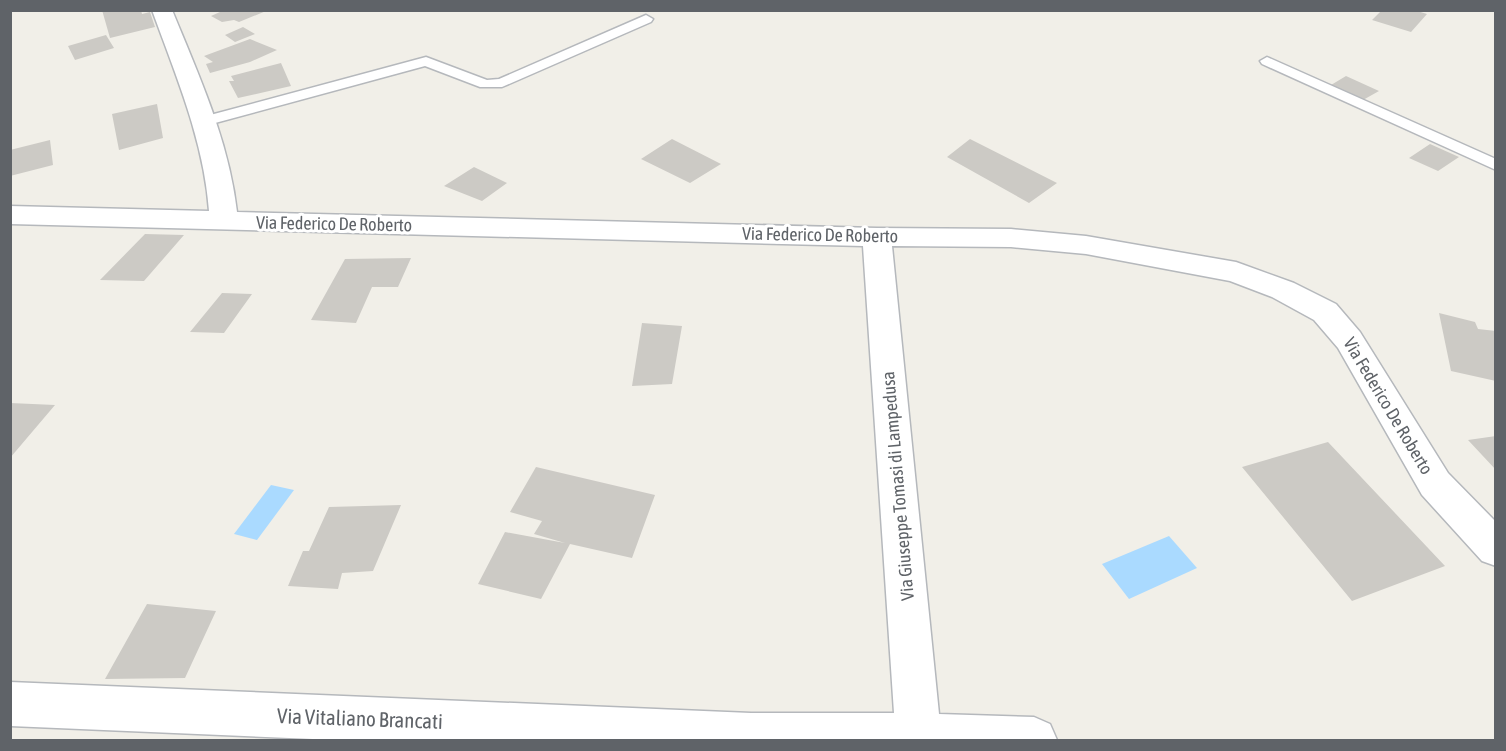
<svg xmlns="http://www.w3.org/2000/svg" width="1506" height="751" font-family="'Asap Condensed',sans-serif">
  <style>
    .water { fill: #aadaff }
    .building { fill: #cccac5 }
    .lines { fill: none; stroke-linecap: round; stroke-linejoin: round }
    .service-casing { stroke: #b5b8bc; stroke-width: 3 }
    .minor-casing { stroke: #b5b8bc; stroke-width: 3 }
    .service { fill: #fff; fill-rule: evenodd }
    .minor { fill: #fff; fill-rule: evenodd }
    .labels { text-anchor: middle; stroke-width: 6; stroke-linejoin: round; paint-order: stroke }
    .street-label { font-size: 18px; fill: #5f6368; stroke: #fff }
    .near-street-label { font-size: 21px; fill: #5f6368; stroke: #fff }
  </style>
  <rect width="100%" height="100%" fill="#f1efe8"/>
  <path class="water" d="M271,485L294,490L257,540L234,534Z
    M1169,536L1197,568L1129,599L1102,564Z"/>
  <path class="building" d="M102,10H141L142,14L150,12L155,27L110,38Z
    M218,10H266V11L239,22L234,20L222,22L211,16L220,12Z
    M1382,10H1414L1427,14L1411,32L1372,20Z
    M243,27L255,34L235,42L225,35Z
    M106,35L114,48L75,60L68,46Z
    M250,39L277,50L250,62L210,73L206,64L213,62L204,56Z
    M281,63L291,86L238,98L229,81H234L231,76Z
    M1346,76L1379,91L1363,100L1331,85Z
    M157,104L163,138L119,150L112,114Z
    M672,139L721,164L690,183L641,159Z
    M970,139L1057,183L1029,203L947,157Z
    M50,140L53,165L10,176V150Z
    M1430,144L1459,157L1438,171L1409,158Z
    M474,167L507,183L482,201L444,186Z
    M145,234L184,235L144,281L100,280Z
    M411,258L398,287H372L356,323L311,320L345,259Z
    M222,293L252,294L224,333L190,332Z
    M1439,313L1475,322L1478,329L1496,331V381L1451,371Z
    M642,323L682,326L672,384L632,386Z
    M10,403L55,405L10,458Z
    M1496,436V470L1468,440Z
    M1328,442L1445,566L1352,601L1242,467Z
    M536,467L655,495L632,558L570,544L541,599L478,584L505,532L565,543L534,534L542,521L510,512Z
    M401,505L373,571L342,573L338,589L288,586L303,551H309L329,507Z
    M147,604L216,611L185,678L105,679Z"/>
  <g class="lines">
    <g class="service-casing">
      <path id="service" d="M646,15L653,19L651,22L502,87H480L425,66L204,126L196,121L199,118L426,57L487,80L499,79Z
        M1267,57L1496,159V170L1262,64L1260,61Z"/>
    </g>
    <g class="minor-casing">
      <path id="minor" d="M152,10H172C199,76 229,141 237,212L877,228L1011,229L1086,236L1236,262L1294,283L1336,304L1360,332L1448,473L1496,522V566L1482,561L1422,495L1338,348L1314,320L1272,297L1230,281L1086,254L1011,247L892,246L939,714L1034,717L1050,724L1057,740H336L10,726V682L751,713H894L863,246L10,224V206L209,211C204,141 176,76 152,10Z"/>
    </g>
    <use href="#service" class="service"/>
    <use href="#minor" class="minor"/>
  </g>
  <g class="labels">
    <g class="street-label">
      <text transform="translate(334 224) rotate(1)" y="6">Via Federico De Roberto</text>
      <text transform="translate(820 235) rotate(1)" y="6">Via Federico De Roberto</text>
      <text transform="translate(1388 406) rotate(59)" y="6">Via Federico De Roberto</text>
      <text transform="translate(898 486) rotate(-95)" y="6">Via Giuseppe Tomasi di Lampedusa</text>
    </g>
    <g class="near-street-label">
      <text transform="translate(360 719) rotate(2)" y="7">Via Vitaliano Brancati</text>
    </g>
  </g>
  <rect width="1506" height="751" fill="none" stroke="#5f6368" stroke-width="24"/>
</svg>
